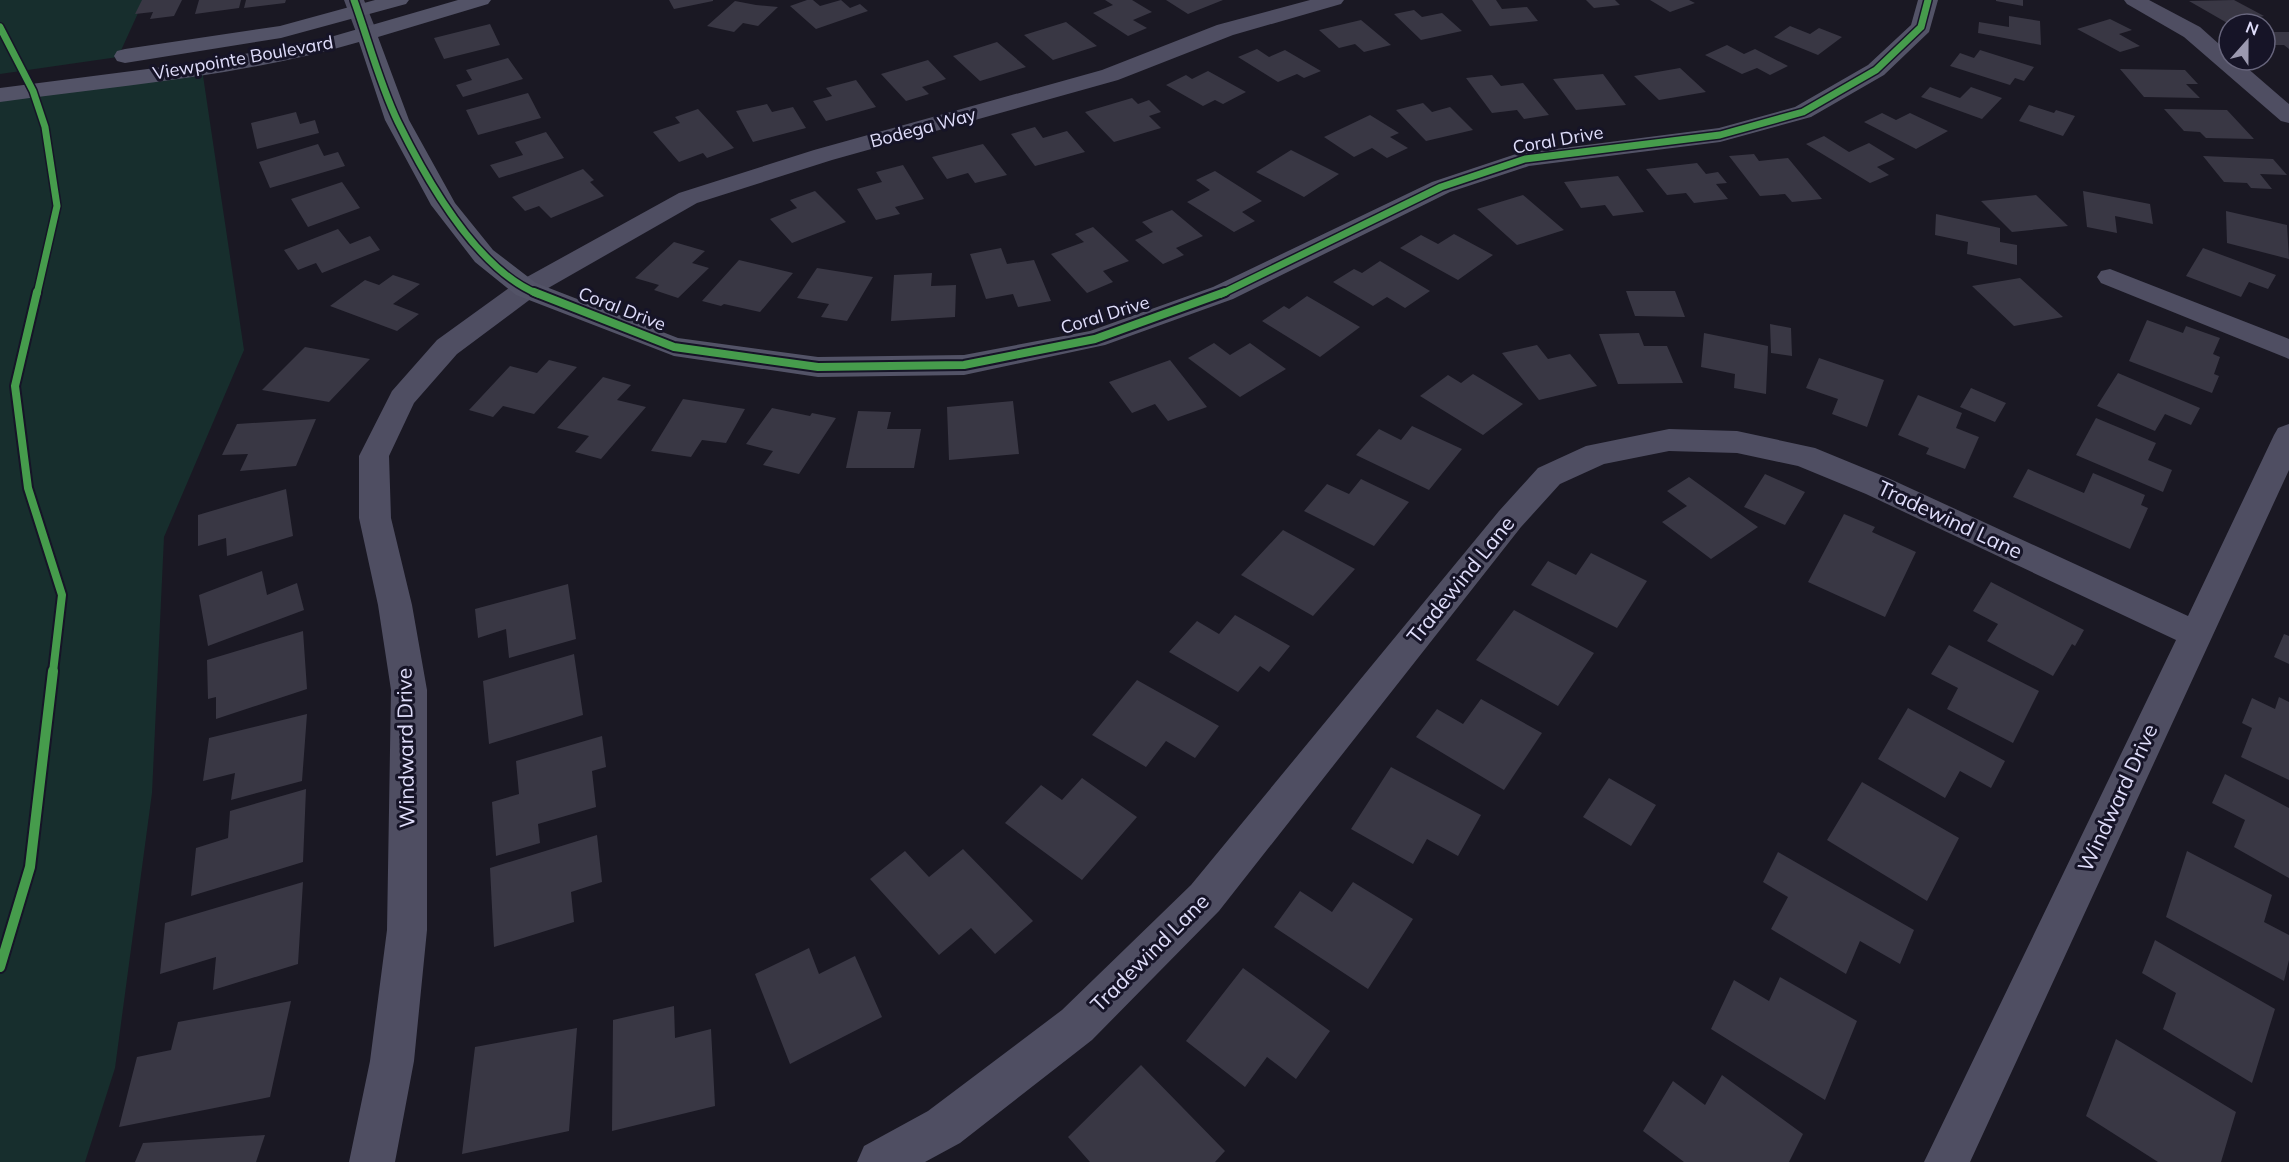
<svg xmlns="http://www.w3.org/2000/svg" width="2289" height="1162" font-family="Mulish,sans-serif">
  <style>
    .green { fill: #172e2d }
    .building { fill: #393744 }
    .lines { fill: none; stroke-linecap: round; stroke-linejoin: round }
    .street { fill: #4f4e62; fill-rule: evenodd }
    .secondary { fill: #535367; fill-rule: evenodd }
    .cycleway-far2-casing { stroke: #161427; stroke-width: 10 }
    .cycleway-far1-casing { stroke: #161427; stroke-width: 12 }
    .cycleway-casing { stroke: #161427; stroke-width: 14 }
    .cycleway-far2 { stroke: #469c4c; stroke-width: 7 }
    .cycleway-far1 { stroke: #469c4c; stroke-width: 8 }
    .cycleway { stroke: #469c4c; stroke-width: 10 }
    .labels { text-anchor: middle; stroke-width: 6; stroke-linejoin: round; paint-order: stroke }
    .far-street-label { font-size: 18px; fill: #e0defb; stroke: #161427 }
    .street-label { font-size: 21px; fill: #e0defb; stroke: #161427 }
  </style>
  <rect width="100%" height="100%" fill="#1a1823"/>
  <path class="green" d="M0,0H144L118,57L0,74Z
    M202,69L244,350L164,537L152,793L115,1068L85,1162H0V95Z"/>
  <path class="building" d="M142,0H182L174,16L150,19L153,12L135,14Z
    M199,0H241L239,8L195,14Z
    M246,0H286L285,3L244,8Z
    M669,0H713V1L674,9Z
    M807,0H813L820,6L841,0L850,8L860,4L868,11L816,29L790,6Z
    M1105,0H1132L1152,12L1133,20L1147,28L1128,36L1093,13L1113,5Z
    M1166,0H1223L1188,14Z
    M1472,0H1496L1502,9L1527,7L1538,21L1490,26Z
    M1586,0H1615L1620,5L1594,8Z
    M1650,0H1689L1695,3L1670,12Z
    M1996,0H2023V6L1996,1Z
    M2234,0L2264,16L2229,24L2189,1Z
    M735,1L756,5L778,7L758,26L743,23L734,32L707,26Z
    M1414,10L1422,17L1442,13L1462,31L1421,40L1394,14Z
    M2009,16L2040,21L2041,45L1978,33L1979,22L2009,27Z
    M2110,19L2132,30L2119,34L2140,46L2120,52L2077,29Z
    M1361,20L1391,45L1364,52L1355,44L1339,48L1319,30Z
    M1066,22L1097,46L1053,60L1024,35Z
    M490,24L500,45L444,59L434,38Z
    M1790,26L1810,34L1819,28L1842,37L1818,55L1774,37Z
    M2265,32H2289V49L2284,45H2265Z
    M997,42L1026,67L980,81L953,56Z
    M1727,45L1744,54L1755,49L1788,66L1770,75L1757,68L1742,74L1705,55Z
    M1257,49L1269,57L1285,50L1321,71L1304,78L1297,74L1278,82L1238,57Z
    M1980,50L2034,67L2024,81L2015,78L2010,85L1950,66L1960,53L1974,58Z
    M508,58L523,79L463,97L456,85L472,80L466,70Z
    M928,60L946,79L922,87L929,94L906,101L881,74Z
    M1680,68L1706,92L1659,100L1634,76Z
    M2120,69L2185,70L2198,84H2186L2200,98L2144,97Z
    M1208,71L1246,92L1223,104L1215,100L1203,106L1166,85L1186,75L1192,79Z
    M1603,74L1626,105L1576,110L1553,79Z
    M1492,75L1501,86L1523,83L1549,115L1524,119L1517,110L1492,113L1466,78Z
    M856,80L876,107L826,121L813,101L832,96L826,88Z
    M1930,87L1960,98L1971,87L2002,98L1982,119L1921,97Z
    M528,93L541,118L478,135L466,110Z
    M1132,98L1138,104L1149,100L1161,112L1149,116L1161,128L1114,142L1085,112Z
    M1423,103L1432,112L1450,107L1473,130L1426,141L1396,110Z
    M767,104L772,112L793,107L806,128L753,142L736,111Z
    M2029,105L2054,113L2056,110L2075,116L2063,136L2019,121Z
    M698,109L734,148L707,158L703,153L679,162L653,132L680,123L675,117Z
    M2164,109L2227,110L2254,139L2206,138L2200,132L2184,131Z
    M296,112L300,124L315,120L319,133L257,149L251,123Z
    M1882,113L1896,120L1910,113L1948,131L1916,149L1864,122Z
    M1370,115L1399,133L1390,137L1408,148L1387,158L1372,148L1354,157L1324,137Z
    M1035,127L1043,138L1067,131L1085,152L1035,166L1011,134Z
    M546,132L564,158L499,178L490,165L523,155L515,142Z
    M1824,136L1849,152L1869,143L1895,159L1877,167L1889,175L1870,183L1806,144Z
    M318,144L324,156L338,152L345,166L270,188L259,162Z
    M983,144L1007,175L975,183L968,173L947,179L932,157Z
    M1291,150L1339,174L1304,197L1256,172Z
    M1754,154L1759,161L1788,158L1822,199L1792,202L1785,194L1760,196L1729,156Z
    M2203,156L2273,159L2287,175L2260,174L2272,189L2251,188L2247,183L2224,182Z
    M1697,163L1706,174L1718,172L1727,183L1716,184L1728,199L1694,203L1686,193L1667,195L1646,169Z
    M903,165L924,199L895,207L900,214L876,220L857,189L882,182L876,172Z
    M583,169L594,180L590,182L604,196L551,218L539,206L525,211L512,197Z
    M1215,171L1262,201L1242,212L1255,221L1234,232L1187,202L1210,190L1196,180Z
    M1618,176L1644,212L1613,216L1605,205L1581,208L1564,182Z
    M342,182L360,208L308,227L291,199Z
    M815,191L846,222L792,243L770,219L797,208L790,200Z
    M2083,191L2150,204L2153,224L2115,216L2117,233L2087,227Z
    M1523,195L1564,230L1517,245L1477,209Z
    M2036,195L2068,226L2012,232L1981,201Z
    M1172,210L1203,236L1176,248L1184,255L1163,264L1135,240L1153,232L1142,222Z
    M2226,211L2287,225L2289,259L2227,243Z
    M1936,214L2000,228V242L2017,245V265L1967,254L1968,242L1935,235Z
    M1093,227L1129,261L1103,271L1113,282L1087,293L1051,254L1084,242L1075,234Z
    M338,229L350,244L370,236L380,250L322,273L316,263L298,270L284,250Z
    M1454,234L1493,255L1458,280L1400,248L1421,235L1438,244Z
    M674,242L705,251L692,263L709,268L678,298L654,290L659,285L635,278Z
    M1001,248L1007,264L1034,260L1051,301L1018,307L1013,294L986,299L970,254Z
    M2203,248L2276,275L2268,289L2249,282L2241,297L2186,276Z
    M739,260L793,273L760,312L724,304L721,306L702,301Z
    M1380,261L1430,291L1405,308L1387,297L1373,306L1333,282L1354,269L1362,273Z
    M817,268L873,277L847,321L821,317L829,304L797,298Z
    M932,273L931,286L956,285L955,317L891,321L894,275Z
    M393,275L420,284L393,304L419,314L397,331L330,306L365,280L379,285Z
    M2020,278L2063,317L2014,326L1972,286Z
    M1626,291H1675L1685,317L1635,316Z
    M1307,296L1360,327L1320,357L1262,321L1284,306L1289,309Z
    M2147,320L2183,333L2186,326L2220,338L2213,354L2220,357L2214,374L2219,376L2212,393L2129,361Z
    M1770,324L1791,328L1792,356L1771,353Z
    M1639,333L1644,346H1667L1683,383L1618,384L1599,334Z
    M1704,333L1768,346L1766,394L1734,388L1735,374L1701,367Z
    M1214,343L1230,355L1250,343L1286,369L1240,397L1188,358Z
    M1537,345L1548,359L1570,354L1597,386L1539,400L1502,353Z
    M305,347L370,359L329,402L262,390Z
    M1819,358L1884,380L1867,427L1832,414L1838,399L1806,388Z
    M549,360L577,367L534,414L503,406L493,417L469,410L510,366L537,373Z
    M1170,360L1207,407L1168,421L1155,404L1132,413L1109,382Z
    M2118,373L2200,408L2191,425L2165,414L2155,431L2097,406Z
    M1473,374L1523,404L1483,435L1420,396L1448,375L1461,383Z
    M603,377L631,385L617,400L646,407L601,459L575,452L589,436L557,428Z
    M1971,388L2006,403L1995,422L1960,407Z
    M1918,395L1962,413L1956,428L1979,437L1965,469L1926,454L1929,448L1898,435Z
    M683,399L745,409L726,443L702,440L691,457L651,451Z
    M1013,401L1019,454L949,460L947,407Z
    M772,408L810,416L812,413L836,418L799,474L763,465L773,451L746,444Z
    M858,411L891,412L887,429H921L914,468H846Z
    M2096,418L2156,443L2148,460L2172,470L2163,492L2076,455Z
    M316,419L296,466L240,471L248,454L222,455L237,424Z
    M1412,426L1462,449L1429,490L1356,455L1379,429L1401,440Z
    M2028,469L2084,493L2093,473L2145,495L2141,505L2148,508L2130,549L2013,497Z
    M1765,474L1805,492L1785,525L1744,507Z
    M1689,477L1758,527L1711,559L1662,522L1687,506L1667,491Z
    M1361,479L1409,502L1374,546L1304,511L1327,484L1349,494Z
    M286,489L293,536L227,556L226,538L198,546V515Z
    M1844,514L1875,527L1872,532L1916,552L1885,617L1808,582Z
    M1283,530L1355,569L1313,616L1241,575Z
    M1591,553L1647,581L1617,628L1531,585L1548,561L1576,575Z
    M262,571L267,595L297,583L304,610L208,646L199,595Z
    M1991,582L2084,630L2075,646L2072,644L2053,676L1987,641L1998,624L1973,611Z
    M568,584L576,639L509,658L506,629L478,638L475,609Z
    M1514,610L1594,653L1558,706L1476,660Z
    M1235,615L1290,646L1269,672L1260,666L1238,692L1169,652L1197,621L1219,634Z
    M303,631L307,689L216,719V697L208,699L207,660Z
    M2284,634L2289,636V664L2274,657Z
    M1949,645L2039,691L2013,743L1947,709L1958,688L1931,674Z
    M574,654L583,715L489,744L483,681Z
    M1137,680L1219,726L1195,758L1166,741L1146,767L1092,735Z
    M2279,697L2289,702V780L2241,757L2252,728L2242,723L2252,698L2275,709Z
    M1481,699L1542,733L1504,790L1416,737L1437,709L1463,724Z
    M1908,708L2005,761L1991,788L1960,771L1945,798L1878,759Z
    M307,714L302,781L231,800L235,773L203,781L209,738Z
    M602,736L606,767L592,771L596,807L538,824L540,843L496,856L492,802L519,794L516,761Z
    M1391,767L1481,815L1458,856L1427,839L1413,864L1351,829Z
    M2225,774L2289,808V878L2234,847L2245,820L2212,803Z
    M1082,778L1137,817L1082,880L1005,823L1041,785L1062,800Z
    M1609,778L1656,805L1631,846L1583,817Z
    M1862,782L1959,838L1927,901L1827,840Z
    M306,789L303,862L191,896L196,848L228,838L230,811Z
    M597,835L602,882L571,892L574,922L494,947L490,868Z
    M963,849L1033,921L995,954L971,928L939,955L870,879L905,851L929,877Z
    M2187,851L2272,895L2264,922L2289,935V960L2284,981L2166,917Z
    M1778,852L1914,930L1900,964L1860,941L1846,974L1771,929L1788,897L1763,882Z
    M303,882L298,964L213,990L216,957L160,974L165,923Z
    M1353,882L1413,919L1368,989L1274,927L1300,891L1332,912Z
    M2155,940L2275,1009L2252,1083L2163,1029L2176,993L2142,973Z
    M809,948L819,974L855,956L882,1017L790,1064L755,974Z
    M1243,968L1330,1031L1296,1079L1267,1057L1245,1087L1186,1041Z
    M1780,977L1857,1021L1825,1100L1711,1029L1734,980L1769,1001Z
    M291,1001L270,1097L119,1127L137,1057L171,1050L178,1022Z
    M674,1006L675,1038L711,1029L715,1106L612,1131L613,1020Z
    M577,1028L569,1131L462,1154L475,1047Z
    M2116,1039L2236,1112L2221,1162H2158L2086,1116Z
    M1141,1065L1225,1151L1215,1162H1090L1068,1137Z
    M1722,1075L1803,1134L1789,1162H1684L1643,1131L1673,1081L1705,1105Z
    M265,1135L256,1162H135L143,1143Z"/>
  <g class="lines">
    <path class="street" d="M344,0H364L378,35L375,40L367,41L359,40Z
      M1310,0H1344L1341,4L1233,35L1118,80L832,160L697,203L536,295L457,354L414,403L389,456L391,518L412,605L427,690V930L414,1061L395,1162H349L370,1061L387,930L391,690L378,605L359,518V456L392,391L437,340L516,283L679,193L814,150L1102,70L1217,25Z
      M2124,0H2149L2200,27L2229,53V60H2238L2289,104V123L2281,121L2184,37L2127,4Z
      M2110,269L2289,339V359L2101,283L2097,277L2101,271Z
      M2289,424V470L2283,483L1970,1162H1924L2176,640L1866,494L1798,466L1737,453L1669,451L1604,464L1560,484L1521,527L1219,911L1092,1040L960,1143L925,1162H857L864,1146L928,1111L1062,1010L1191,885L1499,511L1538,468L1586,446L1669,429L1737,431L1815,448L1888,478L2188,616L2274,435L2278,428Z"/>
    <path class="secondary" d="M375,0H409L406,4L281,38L125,63L117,61L114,56L117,51L125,49L280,26Z
      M458,0H491L488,4L378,37L409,120L455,203L493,250L536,283L678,338L818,357L964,355L1090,331L1213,287L1432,182L1516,154L1719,128L1795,107L1868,65L1911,25L1918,0H1938L1929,32L1884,75L1811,117L1720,142L1529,166L1450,192L1233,299L1105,345L964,375L818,377L674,356L516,295L475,262L431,205L385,120L359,42C243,76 119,86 0,102V88L202,62L327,38Z"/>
    <g class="cycleway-far2-casing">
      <path id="cycleway-far2" d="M354,0C368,39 380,85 398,122C426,179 476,269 538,294
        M0,27L33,91L45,127L57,206L37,294
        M1221,294L1441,187L1525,159L1720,135L1803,112L1876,70L1921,27L1928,0"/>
    </g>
    <g class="cycleway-far1-casing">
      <path id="cycleway-far1" d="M37,292L15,386L28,488L62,595L53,672
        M534,292L674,347L818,367L964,365L1095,339L1225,292"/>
    </g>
    <g class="cycleway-casing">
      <path id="cycleway" d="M0,967L30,867L53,671"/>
    </g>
    <use href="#cycleway-far2" class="cycleway-far2"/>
    <use href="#cycleway-far1" class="cycleway-far1"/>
    <use href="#cycleway" class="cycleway"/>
  </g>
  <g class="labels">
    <g class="far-street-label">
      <text transform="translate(243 58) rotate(-10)" y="6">Viewpointe Boulevard</text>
      <text transform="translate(923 128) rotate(-15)" y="6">Bodega Way</text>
      <text transform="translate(1558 140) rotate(-10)" y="6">Coral Drive</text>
      <text transform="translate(622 309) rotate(21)" y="6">Coral Drive</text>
      <text transform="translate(1105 315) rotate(-17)" y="6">Coral Drive</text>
    </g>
    <g class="street-label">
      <text transform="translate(1950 520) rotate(25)" y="7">Tradewind Lane</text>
      <text transform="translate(1461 580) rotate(-51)" y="7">Tradewind Lane</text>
      <text transform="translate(406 748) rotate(-91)" y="7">Windward Drive</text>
      <text transform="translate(2118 798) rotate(-65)" y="7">Windward Drive</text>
      <text transform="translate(1150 953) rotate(-45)" y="7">Tradewind Lane</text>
    </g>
  </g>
  <g transform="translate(2247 42) rotate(21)"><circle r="28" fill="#161427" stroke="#67657c" stroke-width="1.5"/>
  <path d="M0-4.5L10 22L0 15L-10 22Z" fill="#9b99af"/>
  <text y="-9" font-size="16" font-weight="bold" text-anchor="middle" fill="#e0defb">N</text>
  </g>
</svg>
